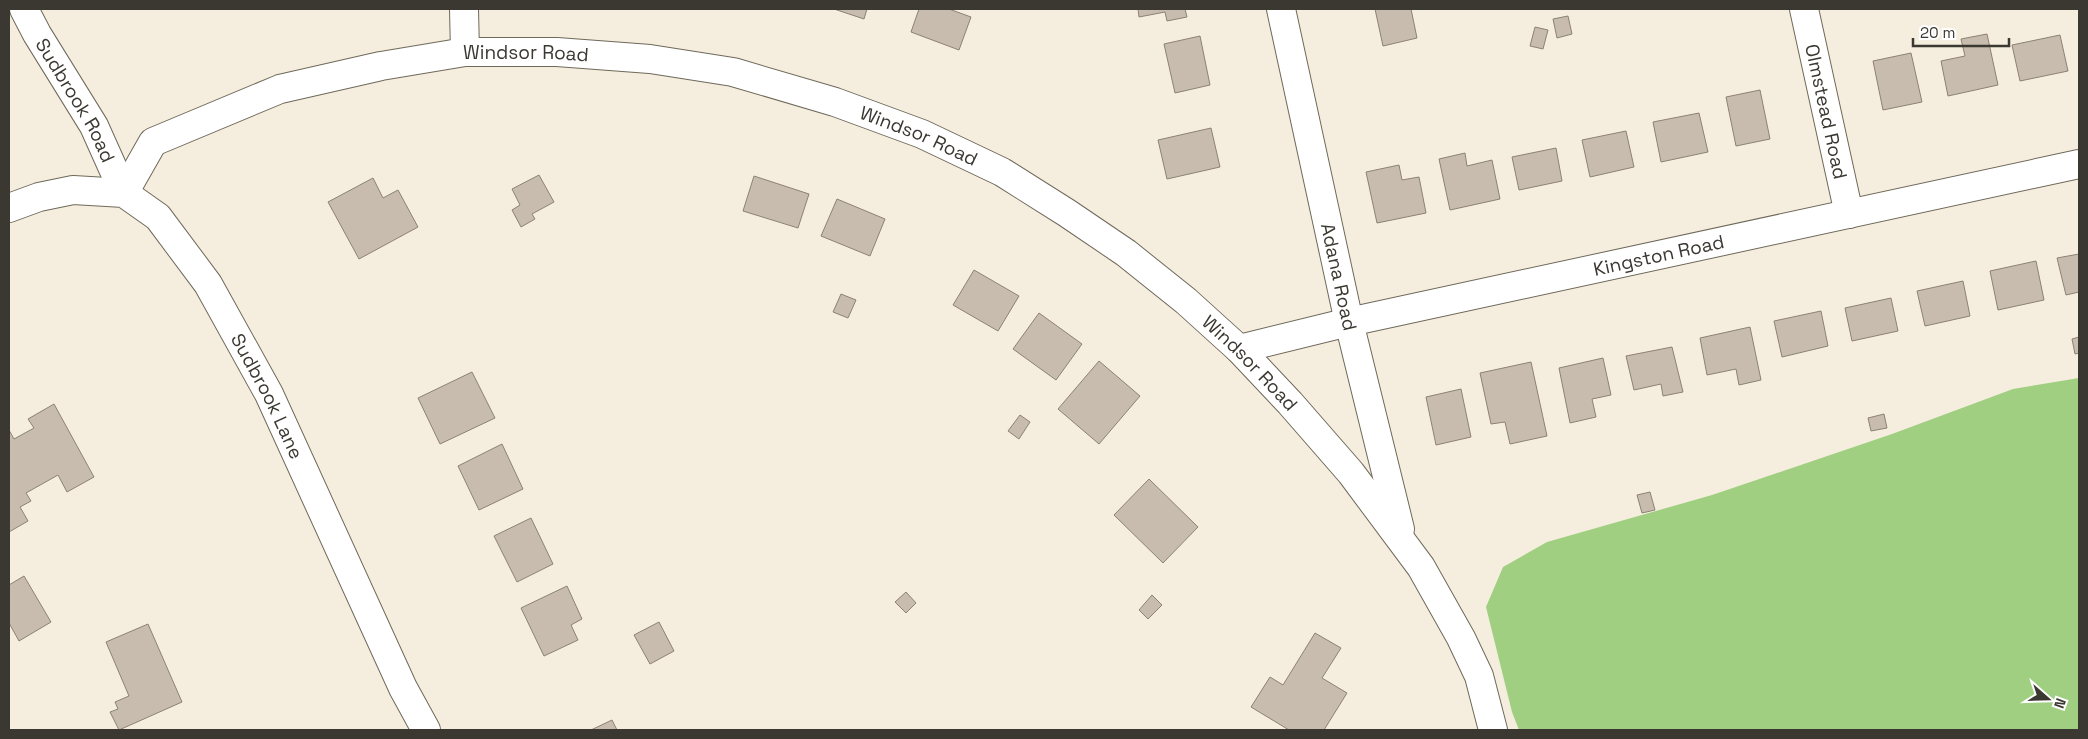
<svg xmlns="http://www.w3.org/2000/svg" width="2088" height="739" font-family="'Space Grotesk',sans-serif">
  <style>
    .forest { fill: #a0cf81 }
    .building { fill: #c8bcaf; stroke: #8c8175 }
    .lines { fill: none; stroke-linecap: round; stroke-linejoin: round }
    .minor-casing { stroke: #6f695b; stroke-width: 30 }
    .minor { stroke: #fff; stroke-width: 28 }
    .labels { text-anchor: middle; stroke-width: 4; stroke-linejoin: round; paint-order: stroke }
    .street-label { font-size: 19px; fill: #3b3832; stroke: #fff }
  </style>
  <rect width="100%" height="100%" fill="#f5eede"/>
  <path class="forest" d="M2079,378V730H1519L1512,712L1486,607L1503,567L1547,542L1712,495L1892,434L2013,389Z"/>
  <path class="building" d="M834,9H867L864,19Z
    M919,9H949L971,17L959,50L911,32Z
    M1138,9H1185L1187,17L1167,21L1165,12L1139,17Z
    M1375,9H1411L1417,38L1383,46Z
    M1568,16L1572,34L1557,38L1553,19Z
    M1535,27L1548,30L1543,49L1530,46Z
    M1987,34L1998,85L1948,96L1941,61L1965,56L1961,39Z
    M2060,35L2068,71L2020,81L2012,45Z
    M1200,36L1210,85L1175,93L1164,44Z
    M1911,53L1922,102L1883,110L1873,61Z
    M1760,90L1770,139L1736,146L1726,97Z
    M1699,113L1708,152L1661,162L1653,122Z
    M1211,128L1220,167L1167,179L1158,140Z
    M1626,131L1634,167L1590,177L1582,140Z
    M1556,148L1562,181L1519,190L1512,157Z
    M1465,153L1467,166L1492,160L1500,199L1450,210L1439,159Z
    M1399,165L1402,180L1419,177L1426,213L1377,223L1366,172Z
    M539,175L554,202L532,214L535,219L521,227L512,210L520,205L512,189Z
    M754,176L809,194L798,228L743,211Z
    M373,178L383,198L398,190L418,227L359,259L328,202Z
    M837,199L885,219L870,256L821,236Z
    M2079,254V292L2066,295L2057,258Z
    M2036,261L2044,300L1998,310L1990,271Z
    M974,270L1019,296L998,331L953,305Z
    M1963,281L1970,316L1925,326L1917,291Z
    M841,294L856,300L848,318L833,312Z
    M1891,298L1898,331L1852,341L1845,308Z
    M1821,311L1828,346L1782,357L1774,321Z
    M1039,313L1082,344L1056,380L1013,349Z
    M1750,327L1761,380L1739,385L1736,369L1707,375L1700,338Z
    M2079,337V353L2075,354L2072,339Z
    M1672,347L1683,392L1663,396L1661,384L1634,390L1626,356Z
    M1603,358L1611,395L1592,399L1596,417L1570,423L1559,368Z
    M1099,361L1140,396L1099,444L1058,409Z
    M1531,362L1547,436L1510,444L1505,422L1491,424L1480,373Z
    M472,372L495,418L440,444L418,398Z
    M1461,389L1471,437L1436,445L1426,397Z
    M54,404L94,477L67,492L58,475L26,493L31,501L20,507L28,521L9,532V430L14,439L34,428L28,419Z
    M1884,414L1887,428L1871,431L1868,418Z
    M1020,415L1030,422L1019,439L1008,431Z
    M502,444L523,489L479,510L458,466Z
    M1149,479L1198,527L1163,563L1114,515Z
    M1650,492L1655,510L1642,513L1637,495Z
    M531,518L553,564L517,582L494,536Z
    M24,576L51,622L19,641L9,623V585Z
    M567,586L582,619L571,625L578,640L544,656L521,608Z
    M906,592L916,603L906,613L895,602Z
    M1152,595L1162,605L1148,619L1139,610Z
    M659,622L674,651L650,664L634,635Z
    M148,624L182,702L119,730L110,712L118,709L115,702L129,696L106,642Z
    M1315,633L1341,648L1322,678L1347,693L1324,730H1289L1251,707L1270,677L1283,685Z
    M612,720L617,730H591Z"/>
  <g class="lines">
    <g class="minor-casing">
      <g id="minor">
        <path id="s1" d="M24,9L37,34L94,126L124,193"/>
        <path d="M464,9L465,52"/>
        <path id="s2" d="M1281,9L1349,322L1400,529"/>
        <path id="s3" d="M1804,9L1849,214"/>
        <path id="s4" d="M124,193L153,142L280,89L381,66L465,52H557L650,59L733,72L835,102L922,134L1002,172L1067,213L1126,253L1186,301L1239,349L1290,403L1351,473L1421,567L1461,638L1479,676L1493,730"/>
        <path id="s5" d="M9,208L39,197L73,190L124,193L158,217L208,284L269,394L403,688L426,730"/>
        <path id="s6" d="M1239,349L1349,322L2079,164"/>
      </g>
    </g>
    <use href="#minor" class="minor"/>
  </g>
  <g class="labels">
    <g class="street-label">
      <text dy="7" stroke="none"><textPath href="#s4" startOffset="446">Windsor Road</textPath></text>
      <text dy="7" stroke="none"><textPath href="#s1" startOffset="105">Sudbrook Road</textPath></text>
      <text dy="7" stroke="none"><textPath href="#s3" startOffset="105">Olmstead Road</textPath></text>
      <text dy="7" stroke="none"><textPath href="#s4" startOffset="851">Windsor Road</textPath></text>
      <text dy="7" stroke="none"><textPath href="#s6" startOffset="430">Kingston Road</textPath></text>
      <text dy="7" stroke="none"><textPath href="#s2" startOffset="274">Adana Road</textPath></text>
      <text dy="7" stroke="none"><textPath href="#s4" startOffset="1256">Windsor Road</textPath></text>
      <text dy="7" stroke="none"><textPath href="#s5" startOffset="370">Sudbrook Lane</textPath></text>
    </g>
  </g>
  <rect width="2088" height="739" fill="none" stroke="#3b3832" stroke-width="20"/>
  <g transform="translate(2048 699) rotate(110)" stroke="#ffffff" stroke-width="4" paint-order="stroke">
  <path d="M0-4L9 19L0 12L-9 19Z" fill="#3b3832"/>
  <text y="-8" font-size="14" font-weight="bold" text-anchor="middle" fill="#3b3832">N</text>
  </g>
  <path d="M1913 38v8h96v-8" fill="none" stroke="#3b3832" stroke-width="2.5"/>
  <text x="1920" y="38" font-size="15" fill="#3b3832" stroke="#ffffff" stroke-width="4" paint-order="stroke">20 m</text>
</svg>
